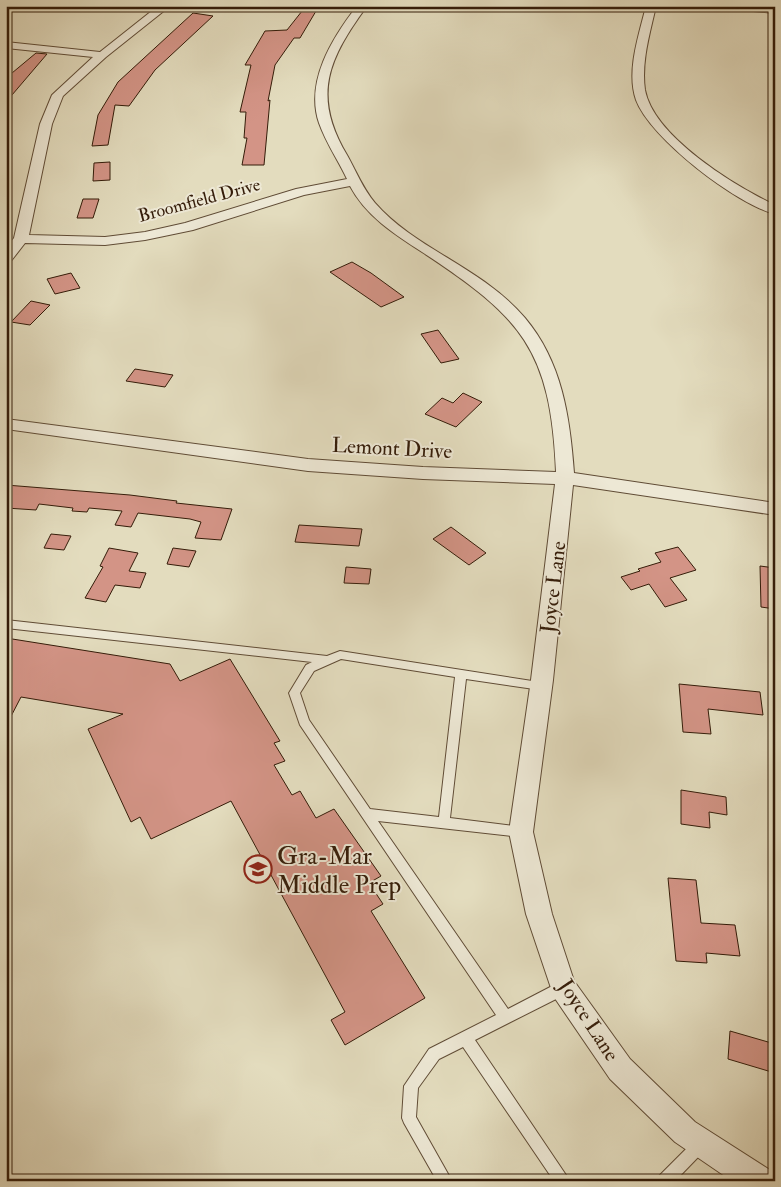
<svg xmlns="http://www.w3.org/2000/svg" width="781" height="1187" font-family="'IM FELL Double Pica',serif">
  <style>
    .building { fill: #d39486; stroke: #341c09 }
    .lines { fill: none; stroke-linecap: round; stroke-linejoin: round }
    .service-casing { stroke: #604c36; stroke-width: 2 }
    .minor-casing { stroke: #604c36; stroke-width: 2 }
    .service { fill: #ede8d5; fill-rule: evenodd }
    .minor { fill: #ede8d5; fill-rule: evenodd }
    .labels { text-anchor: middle; stroke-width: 4; stroke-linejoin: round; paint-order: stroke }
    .far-street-label { font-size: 18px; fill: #341c09; stroke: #ede8d5 }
    .street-label { font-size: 21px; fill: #341c09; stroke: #ede8d5 }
    .near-poi-label { font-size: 25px; fill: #341c09; stroke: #ede8d5; text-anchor: start }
  </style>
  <rect width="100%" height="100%" fill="#e3dcbe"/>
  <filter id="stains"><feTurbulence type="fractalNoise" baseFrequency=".004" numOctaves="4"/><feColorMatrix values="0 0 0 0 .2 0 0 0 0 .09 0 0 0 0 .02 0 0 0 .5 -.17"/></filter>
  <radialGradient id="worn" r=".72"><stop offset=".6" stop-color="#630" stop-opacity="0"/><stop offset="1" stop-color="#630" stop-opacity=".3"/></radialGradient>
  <path class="building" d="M306,6H319L300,38H294L275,65L268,101L270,100L264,165H242L247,138H244L246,112H240L251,65H245L265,31L287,30Z
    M193,13L213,16L155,70L129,106L115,105L108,145L92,146L98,115L118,82Z
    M36,53L47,54L6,102V78Z
    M110,162V180L93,181L94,163Z
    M83,199H99L93,218H77Z
    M352,262L371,273L404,297L381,307L330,272Z
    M71,273L80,288L55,294L47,279Z
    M31,301L50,305L30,325L11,322Z
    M438,330L459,359L441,363L421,334Z
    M135,369L173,375L165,387L126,381Z
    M463,393L482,402L456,427L425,414L442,398L453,403Z
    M6,485L130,495L177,501L176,503L232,509L221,540L195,538L201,522L190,519L138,513L131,527L115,525L122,511L89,508L87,512L72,511L73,508L39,504L36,510L6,508Z
    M299,525L362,529L359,546L295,542Z
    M451,527L486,553L469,565L433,539Z
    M51,534L71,536L64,550L44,548Z
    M678,547L696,570L670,578L687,600L665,607L649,584L631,590L621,577L640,571L638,569L661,562L655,553Z
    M109,548L138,553L129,571L146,573L140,588L115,585L106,602L85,598L103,567L100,566Z
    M173,548L196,551L189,567L167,564Z
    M760,566L775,568V609L761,607Z
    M346,567L371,569L369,584L344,583Z
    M6,638L170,664L180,681L230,659L280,741L274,743L285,761L274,765L292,795L300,791L316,818L334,809L381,876L369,883L383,904L371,911L425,998L345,1045L331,1020L345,1012L231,801L151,839L140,817L131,822L88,729L123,714L21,697L6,726Z
    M679,684L760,692L763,715L708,709L711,734L683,732Z
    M681,790L726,797L727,815L709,812L710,828L681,824Z
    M668,878L696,880L701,923L735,925L740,956L706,953L707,963L676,961Z
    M730,1031L775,1044V1073L728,1059Z"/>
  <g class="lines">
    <g class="service-casing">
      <path id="service" d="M6,620L327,656L340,651L545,683L546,686L545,689L541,690L466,679L450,818L521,827L525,828L527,832L525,836L521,837L378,821L508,1009L558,983L563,981L568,983L570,988L568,993L475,1040L570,1181H554L463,1047L439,1059L418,1088L416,1117L452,1181H437L404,1123L402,1118L404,1086L429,1049L496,1015L300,725L289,693L306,665L312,662L6,628ZM341,659L455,677L439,817L370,809L309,720L300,693L314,671Z
        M701,1137L706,1139L708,1144L706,1149L675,1181H657L659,1176L696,1139Z"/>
    </g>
    <g class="minor-casing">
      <path id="minor" d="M158,6H170L106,57L63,96L52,124L29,235L105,237L145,232L185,223L296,189L347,179C338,160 326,143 319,123C305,82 332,38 357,6H367C329,58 311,95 347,155C356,171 363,189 375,203C415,249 483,268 525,318C562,362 570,417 574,473L775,503V515L573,485L553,680L533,832L552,914L574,981L630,1059L695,1122L770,1170L774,1181H732L675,1142L610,1079L554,997L526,914L509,832L531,680L555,484L423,479L308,471L6,429V419L308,459L423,467L556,472C551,349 521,317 422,252C394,234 366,216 350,186L304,195L193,230L145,240L105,245L25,243L11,261L6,262V248L14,238L40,124L52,95L93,57L6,48V42L100,52Z
        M646,6H656C650,33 641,62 645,90C654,137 735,186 775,205V214C736,204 650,138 636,100C626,71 639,35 646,6Z
        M727,6L775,7V13L732,9Z"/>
    </g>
    <use href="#service" class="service"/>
    <use href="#minor" class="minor"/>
  </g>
  <defs>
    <g id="school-ring" transform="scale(1.4375)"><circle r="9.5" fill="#ede8d5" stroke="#8f2418" stroke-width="1.5"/><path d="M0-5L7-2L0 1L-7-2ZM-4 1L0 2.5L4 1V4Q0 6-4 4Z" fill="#8f2418"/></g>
  </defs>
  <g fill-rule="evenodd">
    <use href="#school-ring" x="258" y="869"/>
  </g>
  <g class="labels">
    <g class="far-street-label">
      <text transform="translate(199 200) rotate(-15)" y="6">Broomfield Drive</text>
    </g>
    <g class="street-label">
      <text transform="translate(392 448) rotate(3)" y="7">Lemont Drive</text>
      <text transform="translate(553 587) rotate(-83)" y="7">Joyce Lane</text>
      <text transform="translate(589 1020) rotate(57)" y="7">Joyce Lane</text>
    </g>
    <g class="near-poi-label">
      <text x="277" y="864">Gra-Mar<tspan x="277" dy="29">Middle Prep</tspan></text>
    </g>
  </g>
  <rect width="781" height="1187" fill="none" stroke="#e3dcbe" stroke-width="25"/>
  <rect x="8" y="8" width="766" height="1172" fill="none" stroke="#341c09" stroke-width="2.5"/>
  <rect x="12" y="12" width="756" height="1162" fill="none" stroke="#341c09"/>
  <rect width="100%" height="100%" filter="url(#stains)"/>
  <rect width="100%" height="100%" fill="url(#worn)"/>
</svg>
